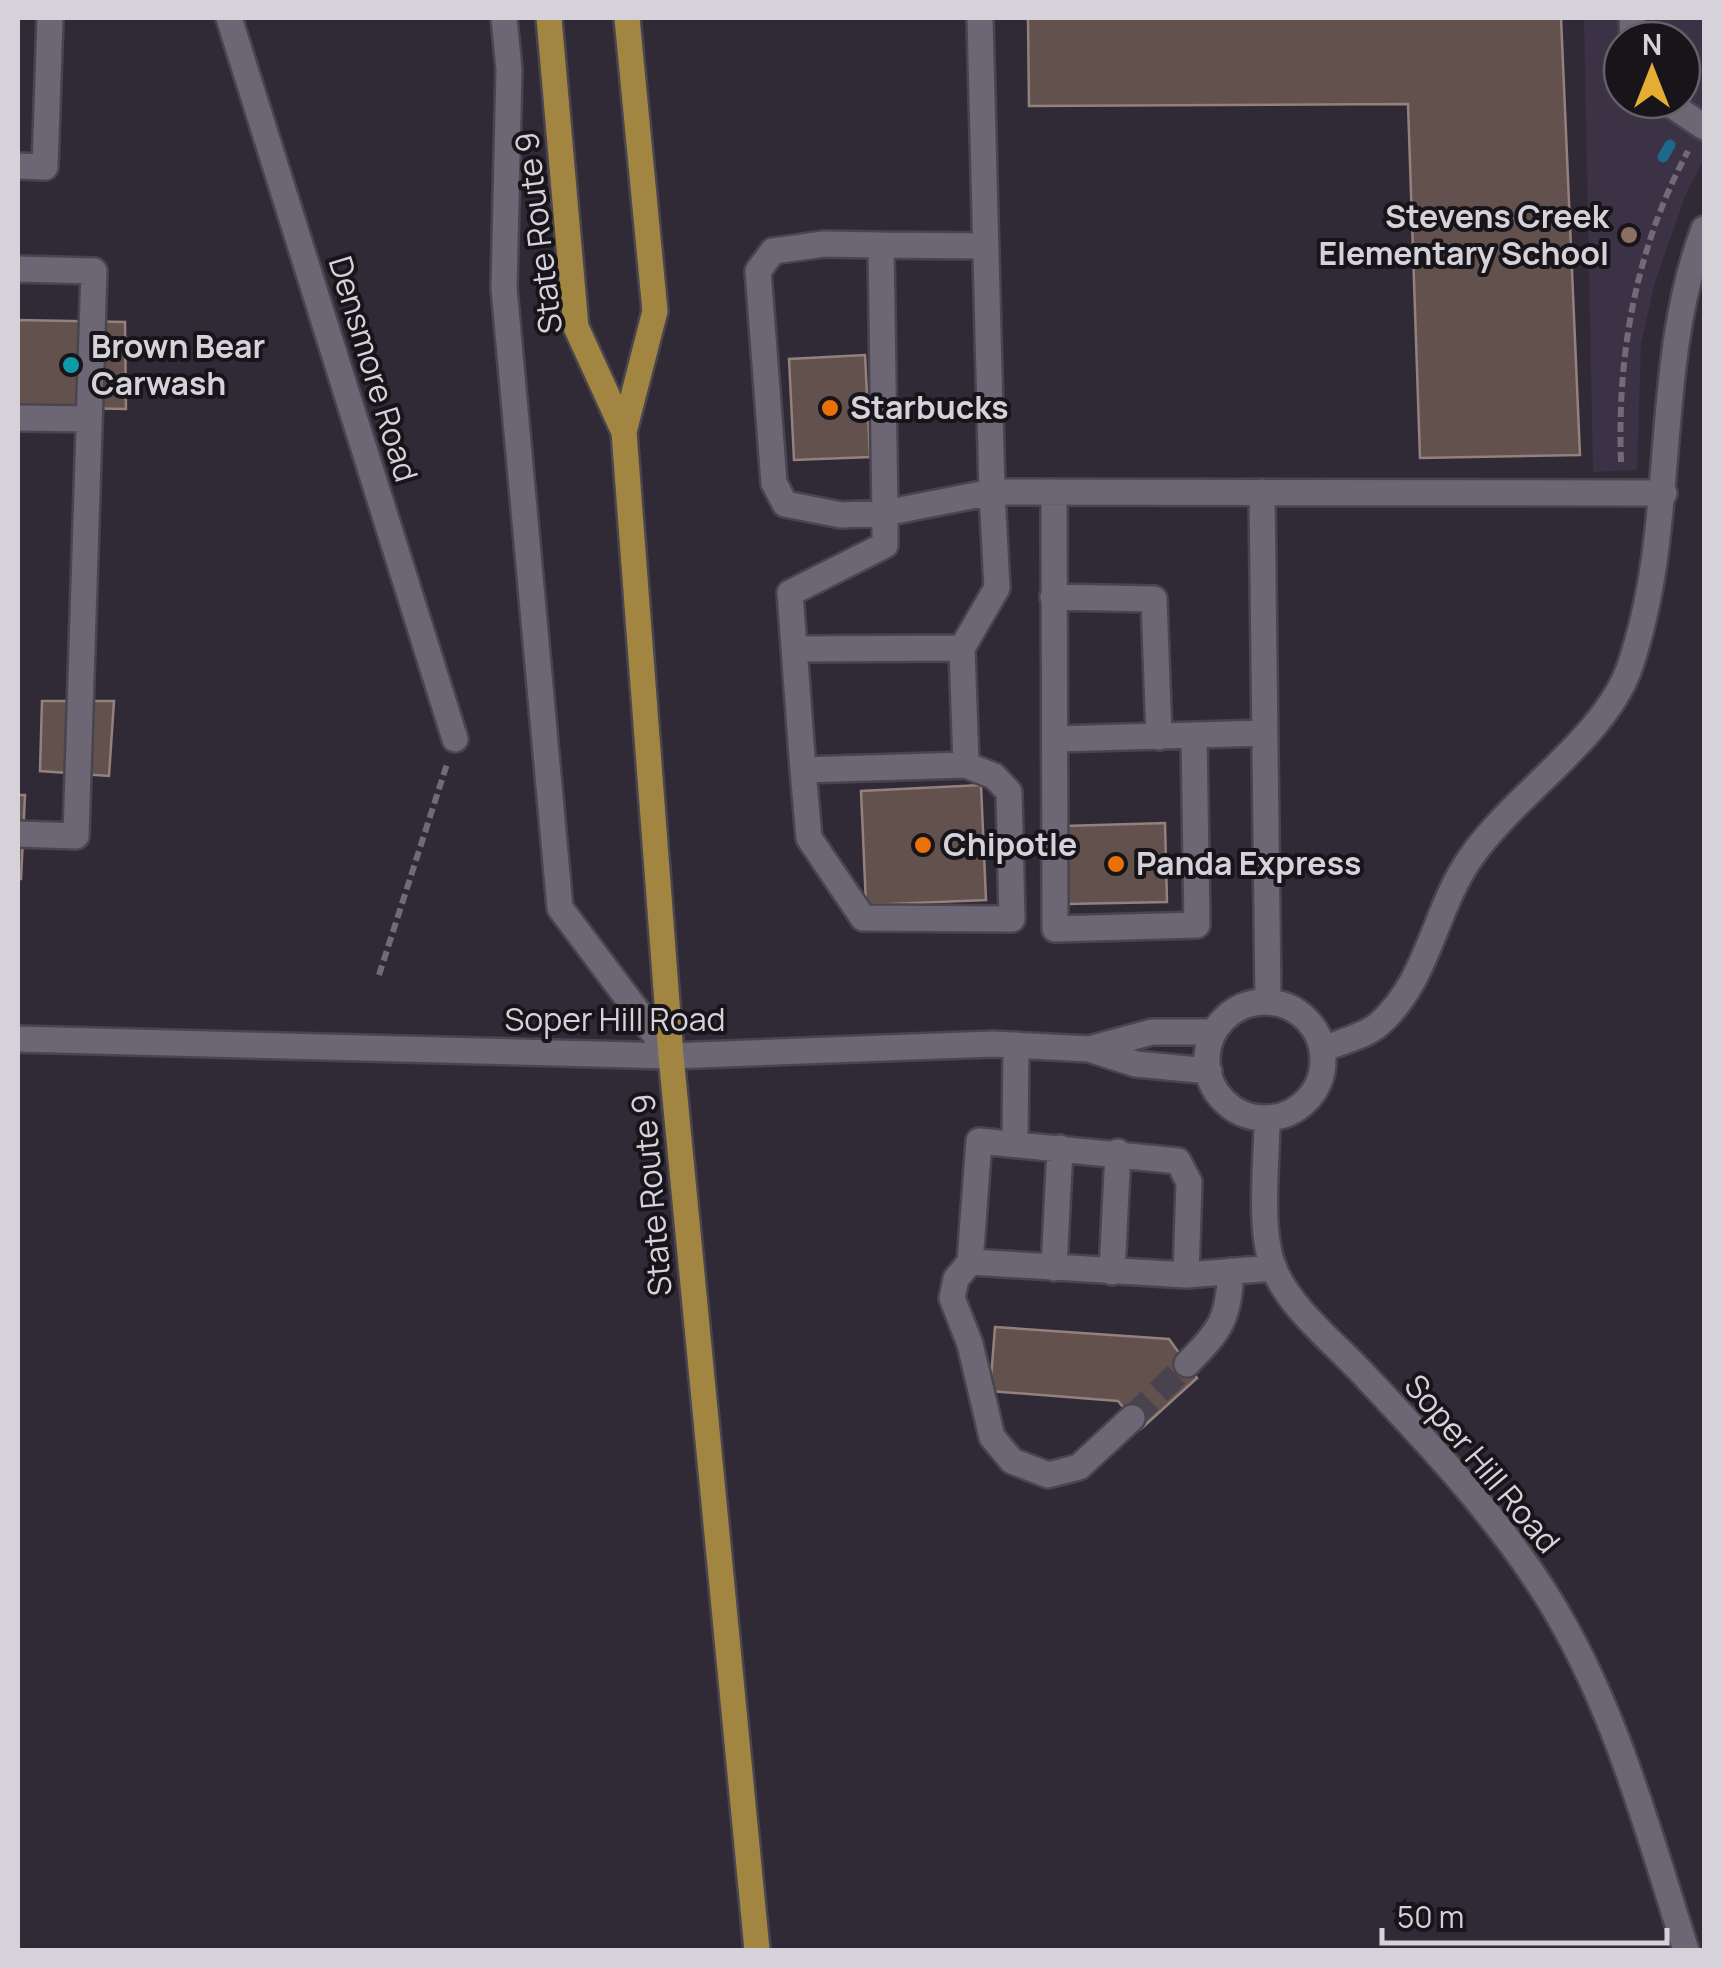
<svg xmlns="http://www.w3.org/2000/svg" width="1722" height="1968" font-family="Manrope,sans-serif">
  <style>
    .built { fill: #3b3245; fill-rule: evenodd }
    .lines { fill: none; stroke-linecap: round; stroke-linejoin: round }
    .stream { stroke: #1d688a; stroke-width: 11 }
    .building { fill: #62514d; stroke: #94817d; stroke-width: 2.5 }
    .minor-tunnel { stroke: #49434f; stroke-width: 25; stroke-dasharray: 25 12; stroke-linecap: butt }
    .minor-casing { stroke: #49454f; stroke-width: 30 }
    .major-casing { stroke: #49454f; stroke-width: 30 }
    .path { stroke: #706b76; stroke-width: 6; stroke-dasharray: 10 5; stroke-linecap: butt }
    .minor { stroke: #6d6674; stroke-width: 25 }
    .major { stroke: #a28540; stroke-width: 25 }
    .education-dot { fill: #8d6e63; stroke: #17141a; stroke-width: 4 }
    .culture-dot { fill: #0f9aa8; stroke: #17141a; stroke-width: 4 }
    .food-dot { fill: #e8710a; stroke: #17141a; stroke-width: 4 }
    .labels { text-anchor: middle; stroke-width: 8; stroke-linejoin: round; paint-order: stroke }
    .poi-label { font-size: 32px; font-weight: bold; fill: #d6d2da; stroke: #17141a; text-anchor: start }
    .street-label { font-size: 32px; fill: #d6d2da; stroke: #17141a }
  </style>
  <rect width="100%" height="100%" fill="#302a37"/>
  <path class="built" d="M1584,18H1704V160L1687,191L1655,282L1641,344L1637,470L1593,472ZM1622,40H1682V100H1622Z"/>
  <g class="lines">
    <path class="stream" d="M1663,157L1670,145"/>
  </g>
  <path class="building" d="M1028,18H1561L1580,455L1420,458L1408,104L1029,106Z
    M18,320L125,322L126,409L18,407Z
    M865,355L870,457L794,460L789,359Z
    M42,701H114L109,776L40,771Z
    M981,785L986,900L866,905L861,791Z
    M18,795H25L21,879H18Z
    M1165,823L1167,902L1067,904L1065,826Z
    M995,1327L1169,1339L1197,1378L1141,1429L1118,1401L990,1391Z"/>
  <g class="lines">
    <path class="minor-tunnel" d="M1132,1418L1187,1364"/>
    <g class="minor-casing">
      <path id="minor" d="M229,18L455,739
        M504,18L509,69L504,288L560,908L671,1056
        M980,18L992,492L1664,493
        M1632,18L1633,40
        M1664,100L1704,127
        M18,166L45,167L50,18
        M881,245L824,244L773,251L758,271L774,483L785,504L841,515L885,513L881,245L985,246
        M18,269L94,271L76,836L18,834
        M18,418L89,419
        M992,492L997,588L962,648L966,765L803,770L790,593L885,545V513Z
        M1054,492L1055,929L1197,925L1194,736
        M1262,492L1268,1001
        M1053,597L1154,599L1159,737
        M794,649L962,648
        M1056,739L1265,733
        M803,770L809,838L863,918L1012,919L1009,792L994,776L966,765
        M1207 1060a58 58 0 1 1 116 0a58 58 0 1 1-116 0Z
        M18,1039L671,1056L993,1044L1089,1049L1136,1064L1209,1071
        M1089,1049L1152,1032H1214
        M1323,1049C1340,1042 1365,1036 1378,1025C1428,982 1434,911 1469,860C1513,795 1603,740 1629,669C1679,525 1651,371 1704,229
        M1267,1119C1267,1162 1258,1230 1274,1269C1291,1310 1337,1345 1367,1378C1431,1446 1495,1514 1545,1593C1614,1702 1647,1828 1686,1950
        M1015,1144L1016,1045
        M970,1262L1186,1275L1274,1268
        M1054,1268L1060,1148
        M1112,1272L1118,1152
        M1187,1364C1221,1329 1228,1321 1231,1271
        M1132,1418L1079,1467L1048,1475L1012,1461L992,1437L970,1344L952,1298L956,1279L970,1262L979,1141L1178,1161L1189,1182L1186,1275"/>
    </g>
    <g class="major-casing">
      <path id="major" d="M549,18L576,327L624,432
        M627,18L655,311L624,432L671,1056L757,1950"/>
    </g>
    <path class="path" d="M1621,462C1617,353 1636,248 1688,151
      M379,975L447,764"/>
    <use href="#minor" class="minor"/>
    <use href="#major" class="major"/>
  </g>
  <circle class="education-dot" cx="1629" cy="235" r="10"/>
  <circle class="culture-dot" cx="71" cy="365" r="10"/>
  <g class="food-dot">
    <circle cx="830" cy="408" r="10"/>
    <circle cx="923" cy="845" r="10"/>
    <circle cx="1116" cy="864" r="10"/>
  </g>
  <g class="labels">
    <g class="poi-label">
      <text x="1609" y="228" text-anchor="end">Stevens Creek<tspan x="1609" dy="37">Elementary School</tspan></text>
      <text x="91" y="358">Brown Bear<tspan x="91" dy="37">Carwash</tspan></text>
      <text x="850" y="419">Starbucks</text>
      <text x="943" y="856">Chipotle</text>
      <text x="1136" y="875">Panda Express</text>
    </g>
    <g class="street-label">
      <text transform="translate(539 233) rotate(-97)" y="11">State Route 9</text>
      <text transform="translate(373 369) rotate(73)" y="11">Densmore Road</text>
      <text x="615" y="1031">Soper Hill Road</text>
      <text transform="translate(652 1195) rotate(-95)" y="11">State Route 9</text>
      <text transform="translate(1482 1464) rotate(50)" y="11">Soper Hill Road</text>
    </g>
  </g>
  <rect width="1722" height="1968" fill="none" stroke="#d6d2da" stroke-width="40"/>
  <g transform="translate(1652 70)"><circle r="48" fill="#17141a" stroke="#636067" stroke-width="2.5"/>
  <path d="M0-8L18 38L0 25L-18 38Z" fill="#e4ae35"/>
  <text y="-15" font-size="28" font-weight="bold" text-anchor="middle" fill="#d6d2da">N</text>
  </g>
  <path d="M1382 1928v15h285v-15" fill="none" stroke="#d6d2da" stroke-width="5"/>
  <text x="1397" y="1928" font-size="30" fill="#d6d2da" stroke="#17141a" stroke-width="8" paint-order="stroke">50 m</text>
</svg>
